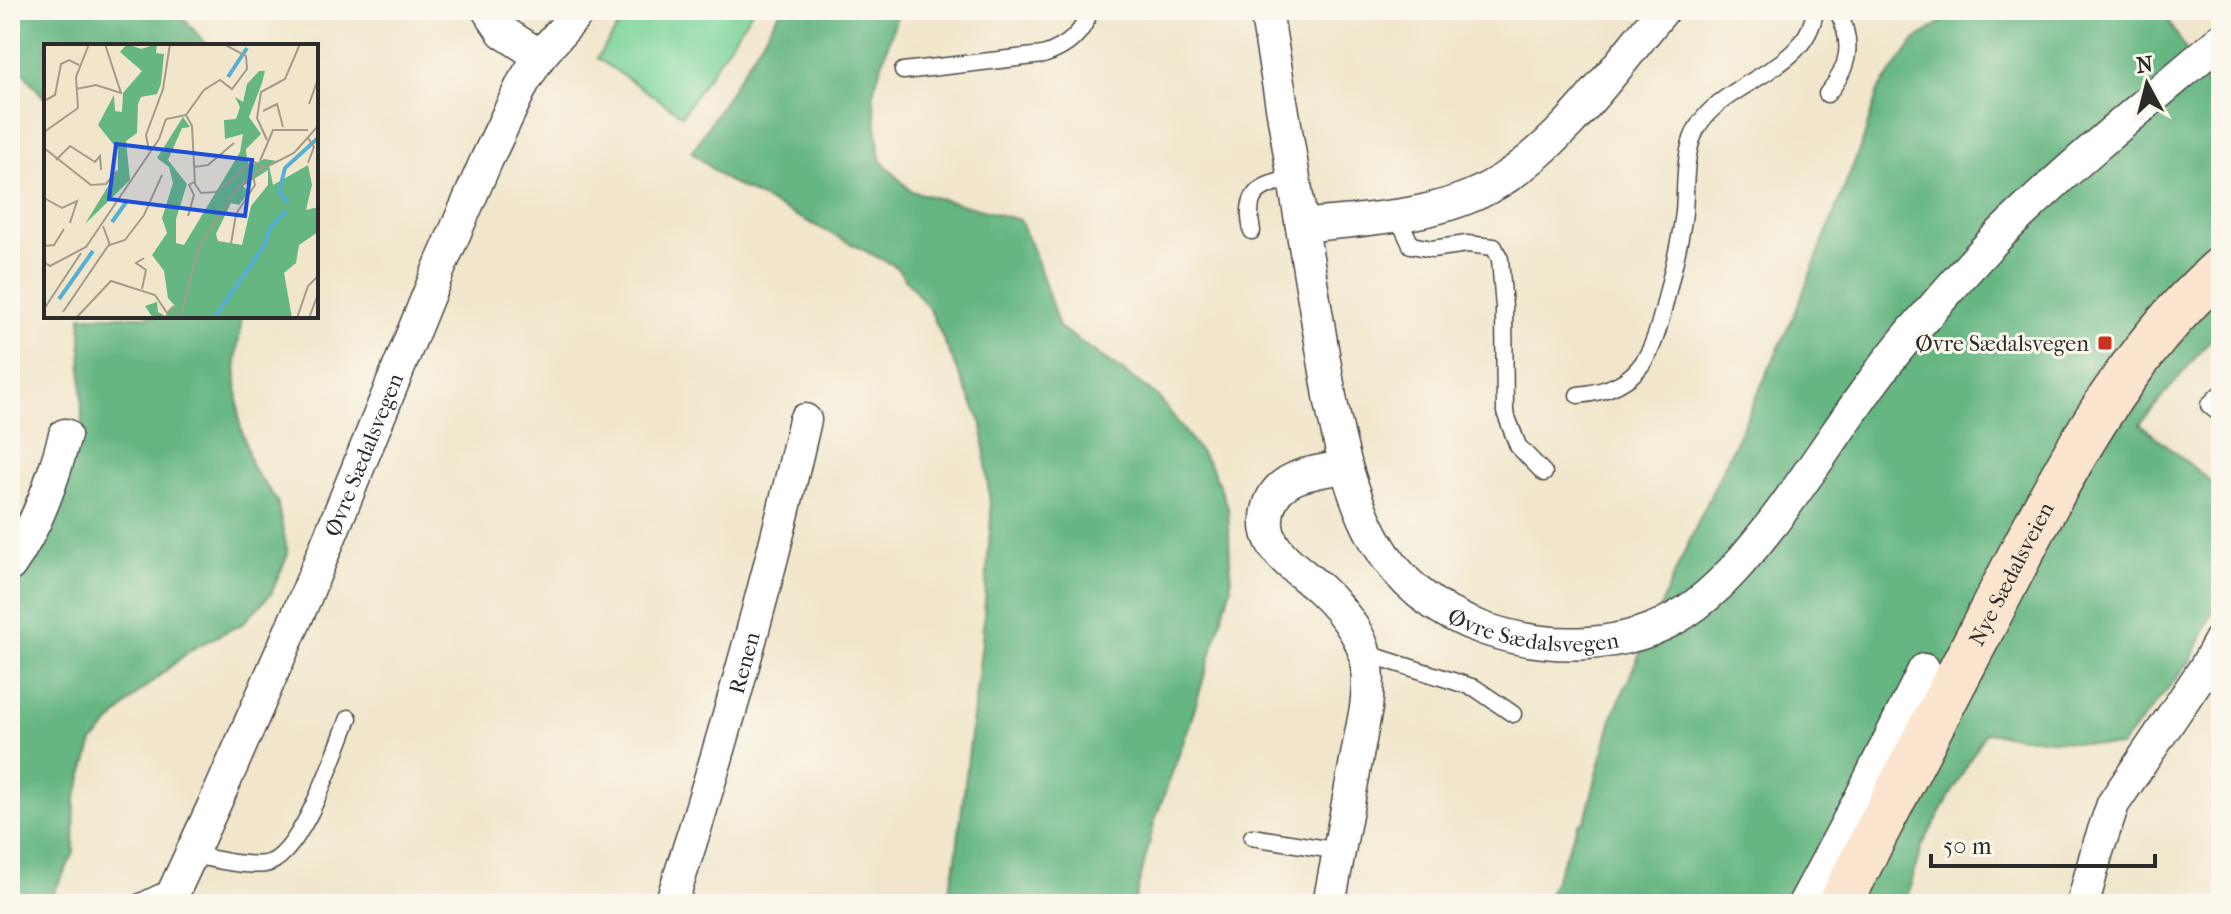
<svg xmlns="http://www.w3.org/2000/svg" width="2231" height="914" font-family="'IM FELL French Canon',serif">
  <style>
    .green { fill: #7cd499; stroke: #548062; stroke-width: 2 }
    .forest { fill: #65b681; stroke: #487056; stroke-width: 2 }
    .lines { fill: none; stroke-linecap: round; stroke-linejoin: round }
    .service-casing { stroke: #494743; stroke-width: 19 }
    .minor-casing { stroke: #494743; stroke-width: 35 }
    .secondary-casing { stroke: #494743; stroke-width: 47 }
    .service { stroke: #fff; stroke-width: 16 }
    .minor { stroke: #fff; stroke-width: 32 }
    .secondary { stroke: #fbe5cf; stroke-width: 44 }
    .poi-dot { fill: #c8321e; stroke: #fbf7ec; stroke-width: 3 }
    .labels { text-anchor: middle; stroke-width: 6; stroke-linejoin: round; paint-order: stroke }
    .poi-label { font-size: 22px; fill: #2b2b2b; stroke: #fbf7ec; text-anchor: end }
    .street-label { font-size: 22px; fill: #2b2b2b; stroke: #fbf7ec }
    .inset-river { fill: none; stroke: #55b1d3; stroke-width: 4 }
    .inset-road { fill: none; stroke: #a29b8b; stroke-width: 2 }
    .view { fill: #1d4ed8; fill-opacity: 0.15; stroke: #1d4ed8; stroke-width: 4 }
    .inset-edge { fill: none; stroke: #2b2b2b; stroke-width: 4 }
  </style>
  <rect width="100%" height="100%" fill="#fbf7ec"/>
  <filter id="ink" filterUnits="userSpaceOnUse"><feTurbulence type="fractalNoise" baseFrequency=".0125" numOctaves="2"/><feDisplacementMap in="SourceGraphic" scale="16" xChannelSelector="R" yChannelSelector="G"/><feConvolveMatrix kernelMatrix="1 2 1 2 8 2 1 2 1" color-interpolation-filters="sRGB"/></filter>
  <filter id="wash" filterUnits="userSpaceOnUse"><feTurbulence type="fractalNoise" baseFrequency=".006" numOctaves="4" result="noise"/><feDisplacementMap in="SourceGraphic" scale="32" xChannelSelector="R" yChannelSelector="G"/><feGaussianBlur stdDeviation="1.8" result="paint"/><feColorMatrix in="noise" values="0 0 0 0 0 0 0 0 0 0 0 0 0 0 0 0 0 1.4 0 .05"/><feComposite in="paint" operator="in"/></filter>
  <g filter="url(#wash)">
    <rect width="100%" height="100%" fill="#f1e6cb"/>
    <path class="green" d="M630,10H753L682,115L597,58Z"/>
    <path class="forest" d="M10,10H176L208,46H46V100L10,57Z
      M781,10H899L873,92L880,160L911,191L1020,220L1038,263L1059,327L1158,396L1212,468L1228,507L1231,587L1190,724L1155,820L1134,904H945L955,866L982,642L991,516L982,424L930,310L895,266L724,179L692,152Z
      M1959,10H2162L2210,90L2221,82V327L2140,424L2221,490V593L2191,660L2120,747L1985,733L1922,846L1905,904H1545L1578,824L1585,820L1613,715L1678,566L1795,313L1863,140L1878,91L1915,40Z
      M81,316H242L236,360L239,421L252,467L277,501L288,554L271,594L242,624L192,649L136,695L93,742L75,801L74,853L48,904H10V586L60,495L82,424Z"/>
  </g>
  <g filter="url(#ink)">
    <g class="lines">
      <g class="service-casing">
        <path id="service" d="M903,71L1043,55C1066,48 1083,34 1090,10
          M1827,94C1850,67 1854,42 1837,10
          M1397,215L1411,245L1432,249L1467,244L1494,247L1500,259L1504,307L1505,412L1518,446L1544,473
          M1252,231C1244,191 1259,186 1294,178
          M2221,393L2209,405L2221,415
          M1578,395C1647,388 1654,348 1668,290C1674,264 1681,239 1684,212C1686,187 1684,163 1692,139C1711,81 1807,77 1815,10
          M1365,653L1475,688L1513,714
          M1252,837L1339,851
          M191,855C213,858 242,867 265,864C301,859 336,750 349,718
          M136,904L159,893L174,891"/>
      </g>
      <g class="minor-casing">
        <g id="minor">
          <path d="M488,10L503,32L540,56"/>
          <path id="s1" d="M1266,10L1331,402C1352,503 1376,592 1485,629C1549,651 1626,650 1684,613C1720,590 1748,554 1774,521C1825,454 1868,380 1924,318C1955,283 1986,246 2021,214C2085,153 2154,97 2221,40"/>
          <path d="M1302,226C1363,219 1433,218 1488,188C1558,151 1613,70 1663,10"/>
          <path d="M10,565C37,527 53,479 65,435"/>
          <path id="s2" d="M168,904L221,790L305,598L441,264L487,159L523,83L540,56L580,10"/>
          <path id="s3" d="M671,904C723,745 768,583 805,420"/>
          <path d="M1329,904L1366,708C1369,682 1370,655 1355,631C1346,616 1333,601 1320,589C1295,566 1257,547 1269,507C1278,474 1316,472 1345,467"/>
          <path d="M1804,904L1860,799L1924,670"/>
          <path d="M2083,904L2097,851L2113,804L2205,668L2221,639"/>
        </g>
      </g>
      <g class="secondary-casing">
        <g id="secondary">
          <path id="s4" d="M1840,904C1885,814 1932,725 1979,635C2046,506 2110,366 2221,269"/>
        </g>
      </g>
      <use href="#service" class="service"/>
      <use href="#minor" class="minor"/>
      <use href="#secondary" class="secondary"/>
    </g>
  </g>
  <rect class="poi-dot" x="2097" y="335" width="16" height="16" rx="4"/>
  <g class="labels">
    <g class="poi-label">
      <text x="2089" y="351">Øvre Sædalsvegen</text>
    </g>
    <g class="street-label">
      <text dy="8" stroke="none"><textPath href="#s2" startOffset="490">Øvre Sædalsvegen</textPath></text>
      <text dy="8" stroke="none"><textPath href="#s4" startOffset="372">Nye Sædalsveien</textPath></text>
      <text dy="8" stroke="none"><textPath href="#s1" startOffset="736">Øvre Sædalsvegen</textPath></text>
      <text dy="8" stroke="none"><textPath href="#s3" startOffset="252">Renen</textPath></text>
    </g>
  </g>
  <g transform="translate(44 44)">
    <rect width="274" height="274" fill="#f1e6cb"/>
    <path d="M83,0L97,5L113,0L112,9L120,10L117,40L113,50L97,53L94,60L93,89L82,97L86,136L41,180L74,126V106L54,81L70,51L71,67L78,68L79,49L98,27L76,8ZM215,27H221L218,39L205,73L217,90L202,105L203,117L206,122L220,115L233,117L225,121L229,141L264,121L268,141L262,166L274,163V188L255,201L252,219L240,229L248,274H109L101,262L113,258L114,268L121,272L131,262L124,254L120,227L108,211L123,189L118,174L129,139L125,123L113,114L139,73L146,83L138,84L124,116L143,140L132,175V199L140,201L196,108L199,90L181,95L180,76L192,75L196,63L191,53L199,58L203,40ZM224,126V141L207,162L198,201L174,197L172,190L187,159L195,161L205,148L199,142Z" fill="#65b681" fill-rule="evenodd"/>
    <path class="inset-river" d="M184,33L203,4M244,159L235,148L241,124L274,94M68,178L83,157M15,255L49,207M170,274L220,202L226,184L243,166"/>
    <path class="inset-road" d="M32,45L52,41L77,49L61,0M0,57L11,51L17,20L25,16L35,21M265,60L274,35M219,67L233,60L239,83M142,71L148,82L151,140L157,149L172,148L209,117L220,124M142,71L160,46L176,36L188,45L203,25L202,12L180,0M0,88L34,64L32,33L45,0M223,96L213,74L217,48L241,35L256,0M0,104L47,141L62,140L73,127M105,107L102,91L119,45L126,0M12,116L26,102L51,118L56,112L57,126M216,117L229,86H264M264,119L270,103L264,94M150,123L164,121L190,99M0,154L18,164L33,157L26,179M144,172L150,151L145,141L150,138M59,182L66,201L81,196L100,171L118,131M187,200L192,170L211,141L209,131M0,202L10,201L20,185M0,218L6,222L42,203L115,95L122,75L142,71M98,245L102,226L92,219L100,214M0,265L37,209M19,268L66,199M32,274L67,237L111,251L123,269L130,262M136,274L155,203L193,145L209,130L250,109L274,82M253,274L264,242L274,232M265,274L274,250"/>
    <path class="view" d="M72,100L208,116L201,172L65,155Z"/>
    <rect width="274" height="274" class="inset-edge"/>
  </g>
  <rect width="2231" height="914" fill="none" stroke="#fbf7ec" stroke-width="40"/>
  <g transform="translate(2147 84) rotate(353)" stroke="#fbf7ec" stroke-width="6" paint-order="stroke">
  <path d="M0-6L14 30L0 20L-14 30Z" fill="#2b2b2b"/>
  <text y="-12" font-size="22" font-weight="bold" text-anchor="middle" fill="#2b2b2b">N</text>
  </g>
  <path d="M1931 854v12h224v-12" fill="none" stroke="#2b2b2b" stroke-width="4"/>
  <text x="1943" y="854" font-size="24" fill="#2b2b2b" stroke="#fbf7ec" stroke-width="6" paint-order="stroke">50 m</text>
</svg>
